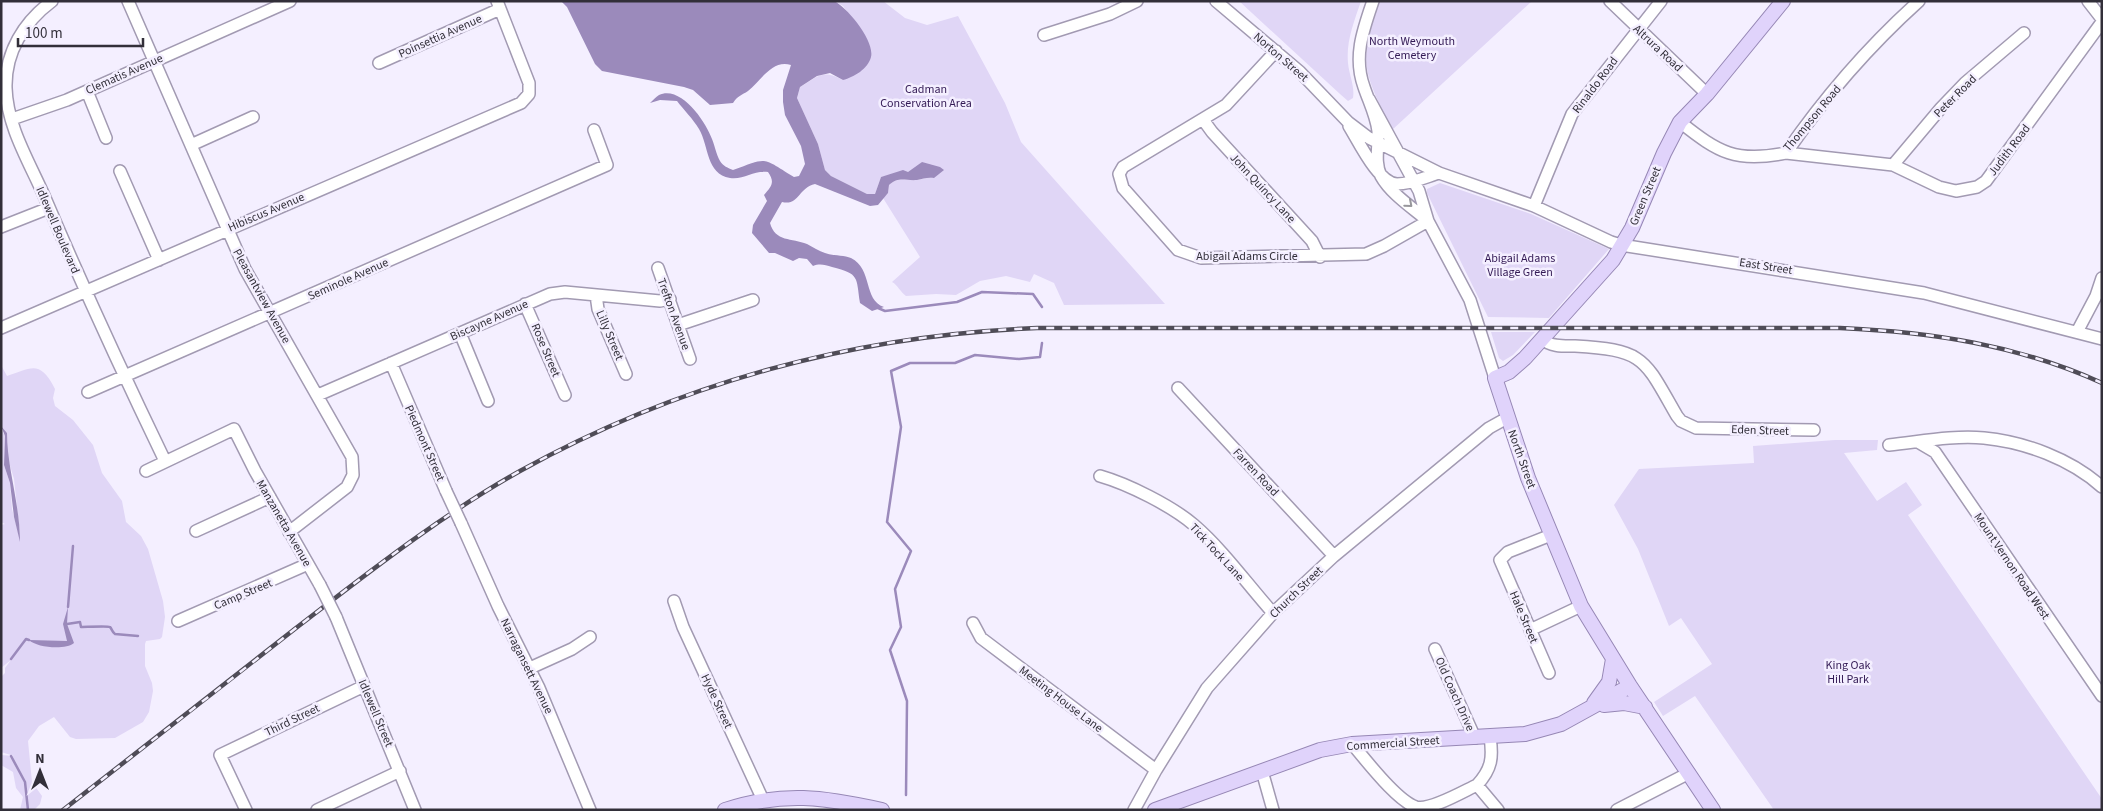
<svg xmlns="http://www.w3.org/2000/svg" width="2103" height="811" font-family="'Source Sans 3',sans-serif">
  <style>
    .green { fill: #e0d6f6 }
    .water { fill: #9b8abb }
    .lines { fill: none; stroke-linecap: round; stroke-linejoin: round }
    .stream { stroke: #9b8abb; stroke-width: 2.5 }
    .minor-casing { stroke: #a29ab2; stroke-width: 14 }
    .major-casing { stroke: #9687b5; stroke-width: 16 }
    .minor { stroke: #fff; stroke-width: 11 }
    .major { stroke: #e0d3fb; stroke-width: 14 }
    .rail-casing { stroke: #4f4c57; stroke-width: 4.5 }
    .rail { stroke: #f4efff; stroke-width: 2.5; stroke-dasharray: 8; stroke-linecap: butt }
    .minor-bridge-casing { stroke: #a29ab2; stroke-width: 14; stroke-linecap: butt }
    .minor-bridge { stroke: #fff; stroke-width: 11 }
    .oneway { stroke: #98979c }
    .labels { text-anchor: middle; stroke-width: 5; stroke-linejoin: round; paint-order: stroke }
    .street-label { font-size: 12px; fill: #322f39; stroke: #f4efff }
    .park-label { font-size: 12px; fill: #331a55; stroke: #f4efff }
  </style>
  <rect width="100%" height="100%" fill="#f4efff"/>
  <path class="green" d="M834,1H883L905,18L927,25L958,16L1005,103L1021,142L1165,304L1064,305L1054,283L1034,274L1030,282L1006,276L980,281L956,295L936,294L906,296C900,292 898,285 892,282L920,257L883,198L888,193L889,185C899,176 905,181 917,180C923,179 927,177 934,178L922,162L913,171L881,177L875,194H867L831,176L825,170L818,144L797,98L800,87C819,76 822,69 843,80L867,39L843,6Z
    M1239,1H1361C1354,22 1346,41 1348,63C1349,75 1355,86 1353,98L1348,101L1340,94Z
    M1380,1H1531V2L1392,130C1364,72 1357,64 1380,1Z
    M1440,183L1531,214L1609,249L1549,318L1488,317L1427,193V189Z
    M1491,332H1535L1513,355L1503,361L1499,358Z
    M1,365L7,376C31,368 40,359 55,389L53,398L55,406L73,420L93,445L102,473L122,501L126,522L141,536L148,549L163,601L165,617L162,637L160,639L146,641L145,644V666L152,683L153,691L149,712L143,722L115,738L76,739L70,737L54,717L39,726L28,741L32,782L42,796L40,804L34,810H20L23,797L16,788L13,772L1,765V755L14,756L1,752V677L5,673V668L11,660L1,668V525L5,524L1,522V429L5,436L4,465L10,483L12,509L19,536L20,534L14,479L6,452L7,433L1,426Z
    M1835,440H1878L1877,450L1844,453L1877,501L1906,482L1922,505L1908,515L2102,799V810H1774L1695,696L1663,716L1654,702L1712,664L1681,618L1669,626L1638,549L1614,505L1639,469L1754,463L1753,446Z"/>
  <path class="water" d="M561,1H834C847,7 875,41 871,57C868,69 854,77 843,80L830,73L817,76L800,87L797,98L818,144L825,170L831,176L867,194H875L881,177L903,170L908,172L922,162L940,167L944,170L934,178C927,177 923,179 917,180C905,181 899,176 889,185L888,193L878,205L870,206L815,184C798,188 799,206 782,202L770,223C775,242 792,238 807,244C813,247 819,251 825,253C833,256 844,255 851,258C873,269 863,300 884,307L872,311L860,303C856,277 860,274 832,267C825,265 820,263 813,266L807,259L799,258L793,261L775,253H769L752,233L753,225L767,201L764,195C772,186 775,182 768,172C754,170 744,180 730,178C706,174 709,146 699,129C693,119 684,110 677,101L660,100L650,103C652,101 656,97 659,95C681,85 706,122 712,139C715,146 716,154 720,161C723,166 728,168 733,170C769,157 761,157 794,177L799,176L805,164L801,146L785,115L783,102V90L791,65C772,59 761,81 748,91C742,95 737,96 733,103L710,105L693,90L684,87L602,71L595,64L567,7Z
    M1,426L7,433C7,468 20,504 20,542L14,517L10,483L4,465L5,436Z
    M68,607L67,624L74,643C66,650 37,648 29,640L67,641L63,624Z"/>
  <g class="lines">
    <path class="stream" d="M878,308L885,311L957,302L982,292L1033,294L1042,307
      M68,607L73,546
      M67,624L80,622L81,627C86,627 108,626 110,627C112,629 112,632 115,634L138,636
      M11,659L26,639L29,640
      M11,756L25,782L28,810
      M906,795L907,701L890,650L901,627L895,589L911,551L887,522L901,427L891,371L910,363H955L975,355L1019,359L1040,357L1042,343"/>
    <g class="minor-casing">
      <path id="minor" d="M52,1C24,22 5,52 6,88C7,127 30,163 45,198C83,287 123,374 165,461
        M128,1L245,269L352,457L353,475L347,487L289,532
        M1216,1L1300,72L1348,122L1369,138L1439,173L1534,206L1611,242L1621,245L1924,293L2102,339
        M1373,1C1363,30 1353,57 1364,87C1369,102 1376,115 1378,131C1379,146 1374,162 1381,176C1391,194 1413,208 1428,221
        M1610,1L1707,94
        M2088,1L2102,19
        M1044,35L1110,14L1137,1
        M1276,51L1226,105L1123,167L1119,174L1123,188L1178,250L1201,258L1366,254L1384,246L1428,221
        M379,63L500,9
        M87,91L106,138
        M1369,99L1419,191L1428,221L1470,300L1495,378
        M12,119L67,100L290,1
        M1204,121L1212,132L1312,241L1320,257
        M1680,122C1719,153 1736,163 1786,153C1824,98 1869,46 1919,1
        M1349,126C1359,142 1378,183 1397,184C1411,184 1426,177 1439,173
        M191,145L253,117
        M1786,153L1893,165L1939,187L1956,191L1977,187L1986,181L2102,22
        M1893,165L1941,108L1965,83L2024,33
        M120,171L159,260
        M1534,206L1572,114L1661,1
        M1,227L49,208
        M658,268L690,359
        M596,295L598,309L626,374
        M525,304L565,395
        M678,325L753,300
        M1,328L521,103L529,94V83L497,1
        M2077,332L2096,296L2102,278
        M460,333L488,401
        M1542,339C1551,347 1564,346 1575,346C1646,350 1644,359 1677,416L1681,421L1696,428L1814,430
        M391,363L446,491
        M1178,388L1334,556
        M88,392L607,165L594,130
        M318,395L550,294L565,292L660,301L670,299
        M1918,442L1935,452L2102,696
        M1889,445C1919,442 1953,435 1984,438C2025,442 2071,459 2102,487
        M146,471L234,429L255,471L320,585
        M1100,476C1128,484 1172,506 1194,525C1224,551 1247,584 1273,613
        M461,523L498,606L539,688L590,810
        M196,531L270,497
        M674,601L683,627L763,800
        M336,617L415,810
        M178,621L308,564
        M973,623L981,638L1156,770
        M1530,630L1581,606
        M1435,649L1475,738
        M530,668L572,649L590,637
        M1549,673L1500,560L1508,552L1551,535
        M1352,744C1366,760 1397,801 1416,807C1430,811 1464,791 1477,785C1492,769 1493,757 1490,737
        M1262,771L1273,810
        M1477,785L1498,810
        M246,810L220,755L364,686
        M317,810L400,771
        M1134,810L1156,770L1207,688L1273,613L1334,556L1489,428L1507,418
        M1617,810L1689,773"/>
    </g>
    <g class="major-casing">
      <path id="major" d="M1594,703L1609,682L1613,659
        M1604,705L1624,703L1645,707
        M725,810C784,791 823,797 882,810
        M1155,810L1320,750L1352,744L1525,734L1561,724L1630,686
        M1713,810L1630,686L1581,606L1528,478L1495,378L1509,372L1525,358L1613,260L1632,228L1664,153L1680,122L1707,94L1783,1"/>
    </g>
    <use href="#minor" class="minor"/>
    <use href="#major" class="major"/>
    <g class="rail-casing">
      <path id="rail" d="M63,810C141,749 219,689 296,628C369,572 440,516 520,471C679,383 855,335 1037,328H1840C1932,332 2018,345 2102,383"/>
    </g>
    <use href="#rail" class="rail"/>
    <g class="minor-bridge-casing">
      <path id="minor-bridge" d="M446,491L461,523
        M320,585L336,617"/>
    </g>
    <use href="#minor-bridge" class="minor-bridge"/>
  </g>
  <defs><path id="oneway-chevron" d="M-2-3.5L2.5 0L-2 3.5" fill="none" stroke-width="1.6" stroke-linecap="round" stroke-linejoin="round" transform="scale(1.25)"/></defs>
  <use class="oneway" href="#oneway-chevron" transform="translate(1409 204) rotate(41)"/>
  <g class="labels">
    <g class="street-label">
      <text transform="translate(440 36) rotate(-24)" y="4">Poinsettia Avenue</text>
      <text transform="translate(1658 48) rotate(43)" y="4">Altrura Road</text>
      <text transform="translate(1281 57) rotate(41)" y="4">Norton Street</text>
      <text transform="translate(124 74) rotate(-24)" y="4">Clematis Avenue</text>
      <text transform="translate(1595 85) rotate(-53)" y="4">Rinaldo Road</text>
      <text transform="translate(1955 96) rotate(-45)" y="4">Peter Road</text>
      <text transform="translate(1812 118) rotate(-50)" y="4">Thompson Road</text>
      <text transform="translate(2009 150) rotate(-53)" y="4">Judith Road</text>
      <text transform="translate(1263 188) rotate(47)" y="4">John Quincy Lane</text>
      <text transform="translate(1645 196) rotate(-67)" y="4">Green Street</text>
      <text transform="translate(266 212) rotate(-23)" y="4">Hibiscus Avenue</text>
      <text transform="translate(58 230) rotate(67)" y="4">Idlewell Boulevard</text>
      <text x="1247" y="260">Abigail Adams Circle</text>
      <text transform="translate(1766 266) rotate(9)" y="4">East Street</text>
      <text transform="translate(348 279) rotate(-24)" y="4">Seminole Avenue</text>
      <text transform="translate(262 296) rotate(61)" y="4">Pleasantview Avenue</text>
      <text transform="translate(674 314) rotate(70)" y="4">Trefton Avenue</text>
      <text transform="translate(489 320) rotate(-24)" y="4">Biscayne Avenue</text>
      <text transform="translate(610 335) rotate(67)" y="4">Lilly Street</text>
      <text transform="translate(546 350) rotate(67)" y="4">Rose Street</text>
      <text transform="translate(1760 430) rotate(2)" y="4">Eden Street</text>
      <text transform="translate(425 443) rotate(66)" y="4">Piedmont Street</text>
      <text transform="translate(1522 459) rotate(70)" y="4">North Street</text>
      <text transform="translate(1256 472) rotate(47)" y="4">Farren Road</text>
      <text transform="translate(284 523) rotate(60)" y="4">Manzanetta Avenue</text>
      <text transform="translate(1217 552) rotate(47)" y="4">Tick Tock Lane</text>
      <text transform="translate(2012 566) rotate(56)" y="4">Mount Vernon Road West</text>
      <text transform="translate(1296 592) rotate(-44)" y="4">Church Street</text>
      <text transform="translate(243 594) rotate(-23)" y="4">Camp Street</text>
      <text transform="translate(1524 617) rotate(67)" y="4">Hale Street</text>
      <text transform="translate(527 666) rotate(64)" y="4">Narragansett Avenue</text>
      <text transform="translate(1455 694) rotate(66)" y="4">Old Coach Drive</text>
      <text transform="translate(1061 699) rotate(37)" y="4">Meeting House Lane</text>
      <text transform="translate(717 701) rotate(65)" y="4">Hyde Street</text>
      <text transform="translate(376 713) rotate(67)" y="4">Idlewell Street</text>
      <text transform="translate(292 720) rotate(-26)" y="4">Third Street</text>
      <text transform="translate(1393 743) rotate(-4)" y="4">Commercial Street</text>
    </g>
    <g class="park-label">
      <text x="1412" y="45">North Weymouth<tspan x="1412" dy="14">Cemetery</tspan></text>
      <text x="926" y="93">Cadman<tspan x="926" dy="14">Conservation Area</tspan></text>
      <text x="1520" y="262">Abigail Adams<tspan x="1520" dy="14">Village Green</tspan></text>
      <text x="1848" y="669">King Oak<tspan x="1848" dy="14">Hill Park</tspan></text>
    </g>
  </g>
  <rect width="2103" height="811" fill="none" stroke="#322f39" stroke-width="5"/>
  <g transform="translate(40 771)" stroke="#f4efff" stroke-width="4" paint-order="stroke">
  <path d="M0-4L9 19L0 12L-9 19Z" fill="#322f39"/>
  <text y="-8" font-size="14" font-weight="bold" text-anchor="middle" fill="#322f39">N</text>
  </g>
  <path d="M18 38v8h125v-8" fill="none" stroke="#322f39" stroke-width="2.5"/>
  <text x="25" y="38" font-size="15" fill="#322f39" stroke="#f4efff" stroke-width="4" paint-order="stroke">100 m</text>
</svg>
